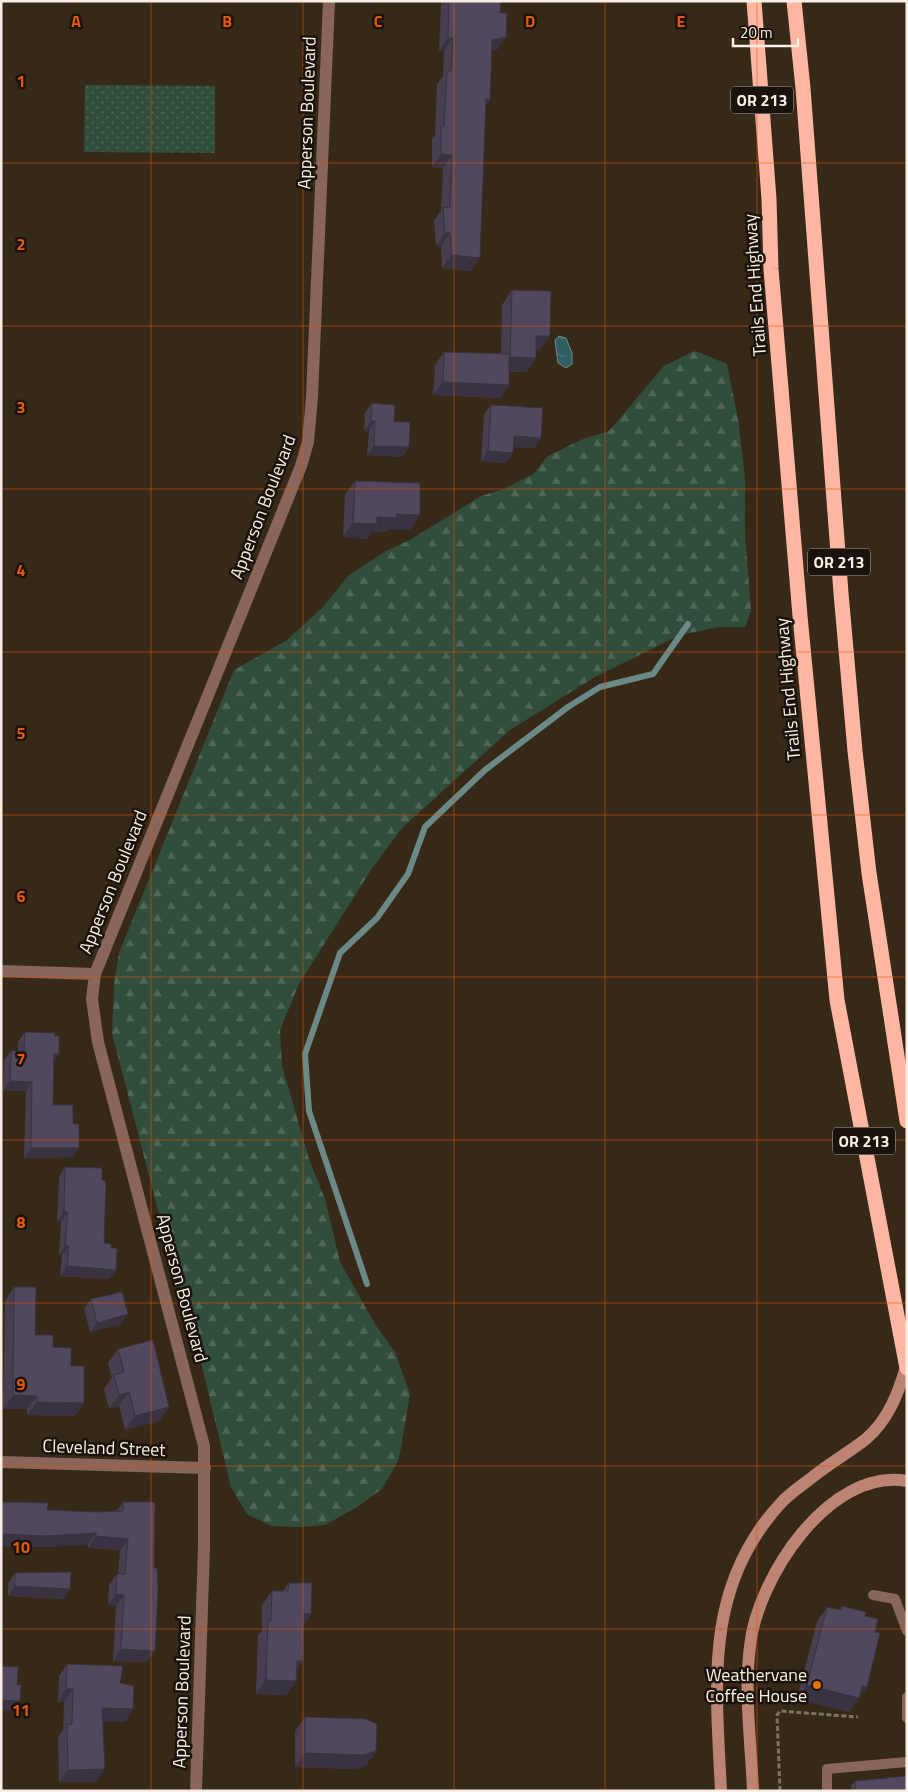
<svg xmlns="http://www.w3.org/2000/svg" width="908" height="1792" font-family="'Titillium Web',sans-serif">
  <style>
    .forest { fill: url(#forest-firs) }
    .park { fill: url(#park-dots) }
    .water { fill: url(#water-ripples); stroke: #6b8a87 }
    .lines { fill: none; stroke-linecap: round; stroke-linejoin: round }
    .stream { stroke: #6b8a87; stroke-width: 6 }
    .path { stroke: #7e7262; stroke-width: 3; stroke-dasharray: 5 2.5; stroke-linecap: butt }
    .lane { stroke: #89655a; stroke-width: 10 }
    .street { stroke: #89655a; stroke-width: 12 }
    .secondary { stroke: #bd8373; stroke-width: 12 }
    .highway { stroke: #ffb6a2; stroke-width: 15 }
    .wall { fill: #473e50 }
    .shaded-wall { fill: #393241 }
    .building { fill: #52485d; stroke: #393241 }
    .grid { fill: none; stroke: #e8590c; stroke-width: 1; stroke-opacity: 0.55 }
    .food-dot { fill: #e8710a; stroke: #1a130c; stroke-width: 2 }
    .labels { text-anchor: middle; stroke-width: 5; stroke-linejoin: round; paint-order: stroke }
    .shield { fill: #1a130c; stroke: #b5aca2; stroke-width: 1 }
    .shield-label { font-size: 16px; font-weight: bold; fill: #f8eee3 }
    .street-label { font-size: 18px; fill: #f8eee3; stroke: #1a130c }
    .poi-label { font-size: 18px; fill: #f8eee3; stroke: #1a130c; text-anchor: end }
    .grid-label { font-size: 16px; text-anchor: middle; font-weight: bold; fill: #e8590c; stroke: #1a130c; stroke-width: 5; stroke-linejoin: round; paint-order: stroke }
  </style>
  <defs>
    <pattern id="forest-firs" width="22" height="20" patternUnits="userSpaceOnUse" patternTransform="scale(1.25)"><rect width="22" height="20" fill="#314d3c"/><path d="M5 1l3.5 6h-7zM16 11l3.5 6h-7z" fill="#506758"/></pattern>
    <pattern id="park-dots" width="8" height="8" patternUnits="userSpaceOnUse" patternTransform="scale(1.25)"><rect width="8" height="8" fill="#314d3c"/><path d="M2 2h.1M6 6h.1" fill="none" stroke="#506758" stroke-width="1.8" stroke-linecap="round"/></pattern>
    <pattern id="water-ripples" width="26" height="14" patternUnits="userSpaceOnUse" patternTransform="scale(1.25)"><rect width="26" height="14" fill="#2f5f60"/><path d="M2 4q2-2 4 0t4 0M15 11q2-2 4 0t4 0" fill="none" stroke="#4e7677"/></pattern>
  </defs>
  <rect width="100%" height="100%" fill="#372917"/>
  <path class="forest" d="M695,351L727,364L738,419L745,477V535L751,611L745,627H719L680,635L595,677L510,730L402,828L371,870L299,984L280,1030L282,1066L310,1162L325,1199L340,1262L375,1324L395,1352L410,1394L399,1459L382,1489L357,1507L325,1525L302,1527L271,1526L247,1514L231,1487L201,1363L155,1199L112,1033L114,984L119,953L234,670L287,640L322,608L349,575L386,551L410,540L481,496L504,489L533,474L548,456L583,439L609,431L664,366Z"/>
  <path class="park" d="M85,85L215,86V153L84,152Z"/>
  <path class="water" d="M559,336L566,338L572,353V364L566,368L558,363L555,340Z"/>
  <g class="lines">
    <path class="stream" d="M367,1284L309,1111L305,1054L340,953L377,918L408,874L425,827L485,770L568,707L600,687L653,674L688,624"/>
    <path class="path" d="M780,1791L777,1715L780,1711L858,1717"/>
    <path class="lane" d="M873,1595L895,1599L907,1631
      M907,1697V1718
      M827,1791V1769L907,1762"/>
    <path class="street" d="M1,971L95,974
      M1,1462L205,1468
      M196,1791L204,1546V1446L98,1042L92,999L95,974L301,466L308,442L312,397L329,1"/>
    <path class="secondary" d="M721,1791C716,1686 703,1587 781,1503C789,1494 801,1486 810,1479C828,1464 848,1453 866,1439C888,1420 898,1394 906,1367
      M753,1791C751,1743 744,1693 750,1646C757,1579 829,1467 907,1481"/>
    <path class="highway" d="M754,1L769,199L771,269L800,616L837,1000L907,1368
      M794,1L803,88L841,593L855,751L869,873L907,1121"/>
  </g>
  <path class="wall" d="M441,1H501L497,50L492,51L490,100L486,105L471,271L442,268L441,246H436L434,221L441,210L443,168L432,167V139L435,135L437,84L443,76L444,51H439Z
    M512,290L540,350H536V358L526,372H509V385L500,398L433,395L435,365L444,352L501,354L502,305Z
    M372,403L394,422L402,457L367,455L369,431H364L365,413Z
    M491,405L541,438L534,448L513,447L506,463L481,461L484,414Z
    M355,481L410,530L389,529L386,532H372L367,539L343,537L345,495Z
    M25,1032L53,1062V1105L73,1124L79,1148L73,1157L24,1158L26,1091H3L4,1060L11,1051H18V1042Z
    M65,1167L102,1180L104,1243L111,1248L116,1270L109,1279L60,1276L62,1255H59L61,1222H57L59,1177Z
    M14,1287L35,1335L53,1347L71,1366L84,1403L74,1416L27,1415V1409H3L5,1301Z
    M91,1299L121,1324L90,1332L84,1308Z
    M118,1349L159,1421L125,1430L119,1406L109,1409L104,1389L112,1378L108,1363Z
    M1,1502L47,1510L96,1512H116L123,1502L147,1662L113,1661L116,1606L108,1605L109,1585L117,1574H118L120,1550L88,1548V1545L39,1547L1,1546Z
    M15,1573L64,1599L8,1596V1583Z
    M289,1583L311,1614L304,1624L303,1661L297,1669L296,1681L286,1695L256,1694L258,1635L262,1630V1605L272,1591H283Z
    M842,1606L875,1632L867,1687L849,1712L797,1699L817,1621L827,1607L839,1610Z
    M67,1664L120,1683L133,1709L125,1722L103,1721L96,1782H59L58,1737L63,1730L64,1702H58L59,1676Z
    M305,1717L366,1766L354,1769L295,1767V1731Z
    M855,1781L907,1791H852L851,1786Z"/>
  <path class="shaded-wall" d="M506,37L497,50L483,53L492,40Z
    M448,38H453L444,51H439Z
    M486,99L490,100L480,113Z
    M441,154L452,155L443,168L432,167Z
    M445,233H450L441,246H436Z
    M451,255L480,258L471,271L442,268Z
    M536,336H550L540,350H526Z
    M510,357L536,358L526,372L500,371Z
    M443,382L509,385L500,398L433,395Z
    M371,421H375L369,431H364Z
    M514,436L541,438L534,448L507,446Z
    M374,446L409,447L402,457L367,455Z
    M488,451L513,453L506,463L481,461Z
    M397,514L420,515L410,530L389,529L386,532H372L367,539L343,537L353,523L377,517Z
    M54,1054H59L52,1064Z
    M10,1081L32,1082L26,1091H3Z
    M31,1148H79L73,1157L24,1158Z
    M64,1212H68L61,1222H57Z
    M65,1246H69L62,1255H59Z
    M67,1266L116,1270L109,1279L60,1276Z
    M128,1314L121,1324L90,1332L97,1323Z
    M129,1392L119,1406L109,1409L119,1395Z
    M13,1395L37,1396L27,1409H3Z
    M37,1402L84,1403L74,1416L27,1415Z
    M169,1407L159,1421L125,1430L135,1416Z
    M96,1533L88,1545L39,1547L1,1546V1534Z
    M96,1536L128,1539L120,1550L88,1548Z
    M15,1586L70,1589L64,1599L8,1596Z
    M116,1594L124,1595L116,1606L108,1605Z
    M304,1613L311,1614L301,1628Z
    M121,1649L155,1651L147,1662L113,1661Z
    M297,1661H303L293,1675Z
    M266,1680L296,1681L286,1695L256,1694Z
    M807,1685L862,1686L867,1687L849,1712L797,1699Z
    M66,1689H73L64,1702H58Z
    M1,1700L20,1701L14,1711L1,1710Z
    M102,1708L133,1709L125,1722L93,1721Z
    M376,1751L366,1766L354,1769L295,1767L305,1753Z
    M105,1769L96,1782H59L68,1770Z"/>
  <path class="building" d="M449,1H501L500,13H507L506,37L492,40L490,100L486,99L480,258L451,255L450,233H445L443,207L450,208L452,155L441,154V126H444L447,71H451L453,38H448Z
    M512,290L551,291L550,336H536V358L510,357Z
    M444,352L509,354V385L443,382Z
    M372,403L395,405L394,422H410L409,447L374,446L375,421H371Z
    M491,405L543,408L541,438L514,436L513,453L488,451Z
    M355,481L420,483V515L397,514L396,518L377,517V524L353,523Z
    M25,1032L55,1033V1036H59V1054H54L53,1105H73V1124H79V1148H31L32,1082L10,1081L11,1051H24Z
    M65,1167L102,1168V1180L106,1181L104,1243L111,1244V1248H117L116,1270L67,1266L69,1246H65L68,1212H64Z
    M14,1287H36L35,1335H53V1347L71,1348V1366H84V1403L37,1402V1396L13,1395Z
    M122,1292L128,1314L97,1323L91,1299Z
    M153,1340L169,1407L135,1416L129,1392L119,1395L114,1375L124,1372L118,1349Z
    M1,1502L48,1503L47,1510L96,1512L123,1511V1502H155L154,1568H157L158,1590L155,1651L121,1649L124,1595L116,1594L117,1574H125L128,1539L96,1536V1533L47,1536L1,1534Z
    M71,1572L70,1589L15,1586V1573Z
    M289,1583H312L311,1614L304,1613L303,1661H297L296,1681L266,1680L268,1621H271L272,1591H288Z
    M842,1606L866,1612L865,1616L878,1619L875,1632L880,1633L867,1687L862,1686L859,1698L807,1685L827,1607L841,1610Z
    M67,1664L123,1666L120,1683L134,1686L133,1709L102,1708L105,1769L68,1770L67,1724H72L73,1689H66Z
    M1,1666L18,1667L17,1685H21L20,1701L1,1700Z
    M305,1717L366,1719L377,1724L376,1751L364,1755L305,1753Z
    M907,1776V1791H856L855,1781Z"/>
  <path class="grid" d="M151,1V1791M303,1V1791M454,1V1791M605,1V1791M757,1V1791M1,163H907M1,326H907M1,489H907M1,652H907M1,815H907M1,977H907M1,1140H907M1,1303H907M1,1466H907M1,1629H907"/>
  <circle class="food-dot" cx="817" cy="1685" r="5"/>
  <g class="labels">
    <g class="shield">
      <rect x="731" y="86.5" width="62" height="27" rx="4"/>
      <rect x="808" y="548.5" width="62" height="27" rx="4"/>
      <rect x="833" y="1127.5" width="62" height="27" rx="4"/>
    </g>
    <g class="shield-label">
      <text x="762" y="106">OR 213</text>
      <text x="839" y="568">OR 213</text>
      <text x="864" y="1147">OR 213</text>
    </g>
    <g class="street-label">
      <text transform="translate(307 113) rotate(-88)" y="6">Apperson Boulevard</text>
      <text transform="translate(755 285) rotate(-94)" y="6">Trails End Highway</text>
      <text transform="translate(263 507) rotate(-69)" y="6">Apperson Boulevard</text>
      <text transform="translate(788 689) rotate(-95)" y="6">Trails End Highway</text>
      <text transform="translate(113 882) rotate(-68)" y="6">Apperson Boulevard</text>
      <text transform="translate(182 1288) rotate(75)" y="6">Apperson Boulevard</text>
      <text transform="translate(104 1448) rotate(2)" y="6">Cleveland Street</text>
      <text transform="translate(182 1692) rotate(-88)" y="6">Apperson Boulevard</text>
    </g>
    <g class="poi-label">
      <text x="807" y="1681">Weathervane<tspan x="807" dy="21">Coffee House</tspan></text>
    </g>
  </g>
  <g class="grid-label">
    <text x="76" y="27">A</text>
    <text x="227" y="27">B</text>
    <text x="378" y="27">C</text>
    <text x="530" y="27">D</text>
    <text x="681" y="27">E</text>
    <text x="21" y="87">1</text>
    <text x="21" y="250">2</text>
    <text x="21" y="413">3</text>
    <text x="21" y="576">4</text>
    <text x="21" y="739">5</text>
    <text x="21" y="902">6</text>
    <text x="21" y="1065">7</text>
    <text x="21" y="1228">8</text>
    <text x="21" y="1390">9</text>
    <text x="21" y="1553">10</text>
    <text x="21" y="1716">11</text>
  </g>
  <rect width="908" height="1792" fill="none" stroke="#f8eee3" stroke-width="5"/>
  <path d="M733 38v8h65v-8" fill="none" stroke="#f8eee3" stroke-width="2.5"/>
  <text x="740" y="38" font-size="15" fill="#f8eee3" stroke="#1a130c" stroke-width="4" paint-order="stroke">20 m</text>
</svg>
